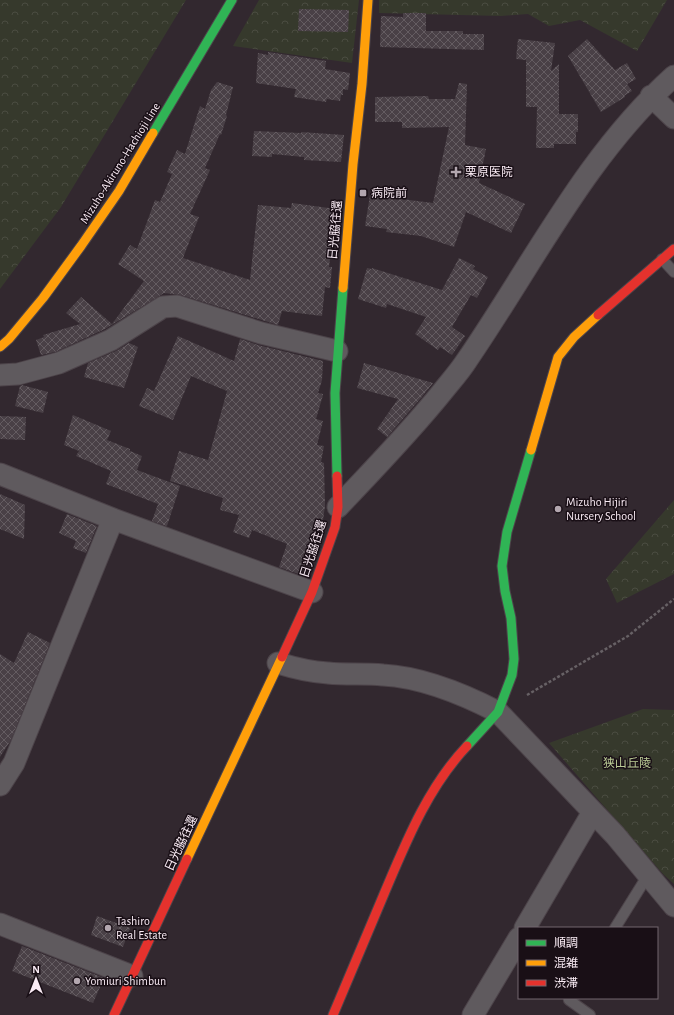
<svg xmlns="http://www.w3.org/2000/svg" width="674" height="1015" font-family="'Alegreya Sans','Noto Sans JP',sans-serif">
  <style>
    .forest { fill: url(#forest-crowns) }
    .building { fill: url(#building-cross-hatch) }
    .lines { fill: none; stroke-linecap: round; stroke-linejoin: round }
    .lane-casing { stroke: #4d444a; stroke-width: 12 }
    .street-casing { stroke: #4d444a; stroke-width: 23 }
    .fast-casing { stroke: #4d444a; stroke-width: 11 }
    .slow-casing { stroke: #4d444a; stroke-width: 11 }
    .jam-casing { stroke: #4d444a; stroke-width: 11 }
    .path { stroke: #676165; stroke-width: 2.5; stroke-dasharray: 3 2; stroke-linecap: butt }
    .lane { stroke: #5f5a5e; stroke-width: 10 }
    .street { stroke: #5f5a5e; stroke-width: 21 }
    .fast { stroke: #30b455; stroke-width: 9 }
    .slow { stroke: #ff9f0a; stroke-width: 9 }
    .jam { stroke: #e5322d; stroke-width: 9 }
    .poi-dot { fill: #b3a7af; stroke: #190f16; stroke-width: 1.5 }
    .labels { text-anchor: middle; stroke-width: 3; stroke-linejoin: round; paint-order: stroke }
    .street-label { font-size: 12px; fill: #f9ebf4; stroke: #190f16 }
    .poi-label { font-size: 12px; fill: #f9ebf4; stroke: #190f16; text-anchor: start }
    .park-label { font-size: 12px; fill: #bbcc96; stroke: #190f16 }
  </style>
  <defs>
    <pattern id="forest-crowns" width="20" height="18" patternUnits="userSpaceOnUse"><rect width="20" height="18" fill="#36392c"/><path d="M2 6a3 3 0 1 1 6 0M12 15a3 3 0 1 1 6 0" fill="none" stroke="#4a4c41"/></pattern>
    <pattern id="building-cross-hatch" width="8" height="8" patternUnits="userSpaceOnUse"><rect width="8" height="8" fill="#494046"/><path d="M0 0l8 8M0 8l8-8" fill="none" stroke="#645c61"/></pattern>
  </defs>
  <rect width="100%" height="100%" fill="#32282f"/>
  <path class="forest" d="M0,0H186L61,207L0,289Z
    M259,0H359L352,63L233,46Z
    M379,0H667L637,51L580,20L549,26L528,14L501,16L379,13Z
    M674,500V574L617,603L606,579Z
    M643,709L674,710V884L663,874L549,743Z"/>
  <path class="building" d="M299,9L349,10L348,32L298,31Z
    M403,13H426V31H463V34H484V50L380,47L381,16L403,17Z
    M518,39L555,43L551,71L559,64V114H578V132H576V144H554V148H536L537,107H526V60L516,59Z
    M587,39L615,70L627,63L636,79L627,84L632,91L624,96L625,97L601,112L568,56Z
    M268,52L326,61L325,69L350,73L348,90L343,89V95H341L340,101L327,99L326,102L294,97L296,89L256,83L258,53L268,55Z
    M217,82L233,87L226,115L227,116L221,135L220,134L205,168L210,170L190,214L199,217L183,258L250,280L258,205L291,208L292,203L336,209L329,267H332L330,288L325,287L322,316L282,311L278,325L181,295L164,293L105,329L55,352L41,355L36,340L44,337L43,335L80,324L66,313L81,297L112,324L144,281L118,264L130,245L137,249L155,200L160,202L172,174L167,172L177,150L185,154L200,106L205,109L211,90Z
    M459,83L467,84L465,145L486,149L479,183L525,204L511,233L466,212L454,247L421,236L386,232L387,229L365,226L370,195L433,203L449,127L402,128V122H375V97L428,96L429,99H455Z
    M254,131L301,133V132L344,135L341,162L304,160V157L272,154V157L252,156Z
    M459,258L475,266L473,269L488,277L477,298L471,295L452,327L465,336L452,355L440,347L438,350L415,334L426,317L387,304L386,308L358,299L367,268L372,269V268L442,290Z
    M178,336L234,361L240,339L258,345L323,361L322,380L318,393L323,394V395L316,419L323,421L317,445L324,446L321,462L324,463L325,506L322,527L304,576L279,567L287,544L252,530L249,538L233,532L239,515L220,510L223,498L170,481L179,451L208,460L227,391L191,376L173,420L139,406L147,388L154,391Z
    M129,343L138,347L124,388L84,377L88,363L116,351Z
    M364,363L433,383L421,398L387,437L377,429L398,399L357,388Z
    M22,385L48,392L43,413L15,406L20,386Z
    M73,415L111,431L107,440L130,449V451L142,456L137,470L180,486L167,526L152,521L158,504L106,484L111,471L76,456L79,451L64,445Z
    M0,416L26,417L25,440L0,439Z
    M0,494L25,505L24,539L0,529Z
    M67,514L97,526L86,553L73,548L76,541L59,533Z
    M28,632L50,643L11,740L0,757V654L14,663Z
    M97,916L130,928L123,947L91,935Z
    M22,946L104,978L93,1003L12,971Z"/>
  <g class="lines">
    <g class="lane-casing">
      <path id="lane" d="M662,259L674,272
        M615,928L648,875
        M570,998L569,1000L590,1015"/>
    </g>
    <g class="street-casing">
      <path id="street" d="M651,96L674,118
        M0,375L18,374L59,363L111,340L163,307L177,306L261,333L337,351
        M0,474L113,519L312,592
        M338,507C374,469 410,432 443,391C451,381 460,371 467,360C533,264 586,155 674,76
        M278,663C294,668 311,672 328,673C346,675 365,673 383,675C421,677 465,695 498,712L615,835L674,906
        M0,785L14,763L113,519
        M0,924L132,976
        M525,928L593,812
        M473,1015L519,938"/>
    </g>
    <g class="fast-casing">
      <path id="fast" d="M153,133L232,0
        M337,476L335,393L343,288
        M467,746L498,712L512,675L514,659L511,618L505,591L502,566L507,532L531,450"/>
    </g>
    <g class="slow-casing">
      <path id="slow" d="M343,288L353,164L362,84L368,0
        M0,347L9,339L43,298L81,246L119,191L153,133
        M531,450L558,357L574,337L598,315
        M187,859L282,657"/>
    </g>
    <g class="jam-casing">
      <path id="jam" d="M598,315L674,249
        M282,657L312,592L335,527L338,507L337,476
        M114,1015L187,859
        M333,1015C350,975 367,934 384,894C406,842 428,787 467,746"/>
    </g>
    <path class="path" d="M527,695L628,636L674,599"/>
    <use href="#lane" class="lane"/>
    <use href="#street" class="street"/>
    <use href="#fast" class="fast"/>
    <use href="#slow" class="slow"/>
    <use href="#jam" class="jam"/>
  </g>
  <g class="poi-dot">
    <path d="M454 166h4v4h4v4h-4v4h-4v-4h-4v-4h4z"/>
    <rect x="359" y="189" width="8" height="8" rx="2"/>
    <circle cx="558" cy="509" r="4"/>
    <circle cx="108" cy="928" r="4"/>
    <circle cx="77" cy="981" r="4"/>
  </g>
  <g class="labels">
    <g class="street-label">
      <text transform="translate(120 163) rotate(-58)" y="4">Mizuho-Akiruno-Hachioji Line</text>
      <text transform="translate(335 230) rotate(-85)" y="4">日光脇往還</text>
      <text transform="translate(313 549) rotate(-72)" y="4">日光脇往還</text>
      <text transform="translate(181 843) rotate(-65)" y="4">日光脇往還</text>
    </g>
    <g class="poi-label">
      <text x="465" y="176">栗原医院</text>
      <text x="371" y="197">病院前</text>
      <text x="566" y="506">Mizuho Hijiri<tspan x="566" dy="14">Nursery School</tspan></text>
      <text x="116" y="925">Tashiro<tspan x="116" dy="14">Real Estate</tspan></text>
      <text x="85" y="985">Yomiuri Shimbun</text>
    </g>
    <g class="park-label">
      <text x="627" y="767">狭山丘陵</text>
    </g>
  </g>
  <rect x="518" y="927" width="140" height="72" fill="#190f16" stroke="#73676f"/>
  <rect x="526" y="940" width="20" height="6" fill="#30b455" stroke="#73676f"/>
  <text x="554" y="947" font-size="12" fill="#f9ebf4">順調</text>
  <rect x="526" y="960" width="20" height="6" fill="#ff9f0a" stroke="#73676f"/>
  <text x="554" y="967" font-size="12" fill="#f9ebf4">混雑</text>
  <rect x="526" y="980" width="20" height="6" fill="#e5322d" stroke="#73676f"/>
  <text x="554" y="987" font-size="12" fill="#f9ebf4">渋滞</text>
  <g transform="translate(36 979)" stroke="#190f16" stroke-width="3" paint-order="stroke">
  <path d="M0-3L7 15L0 10L-7 15Z" fill="#f9ebf4"/>
  <text y="-6" font-size="11" font-weight="bold" text-anchor="middle" fill="#f9ebf4">N</text>
  </g>
</svg>
